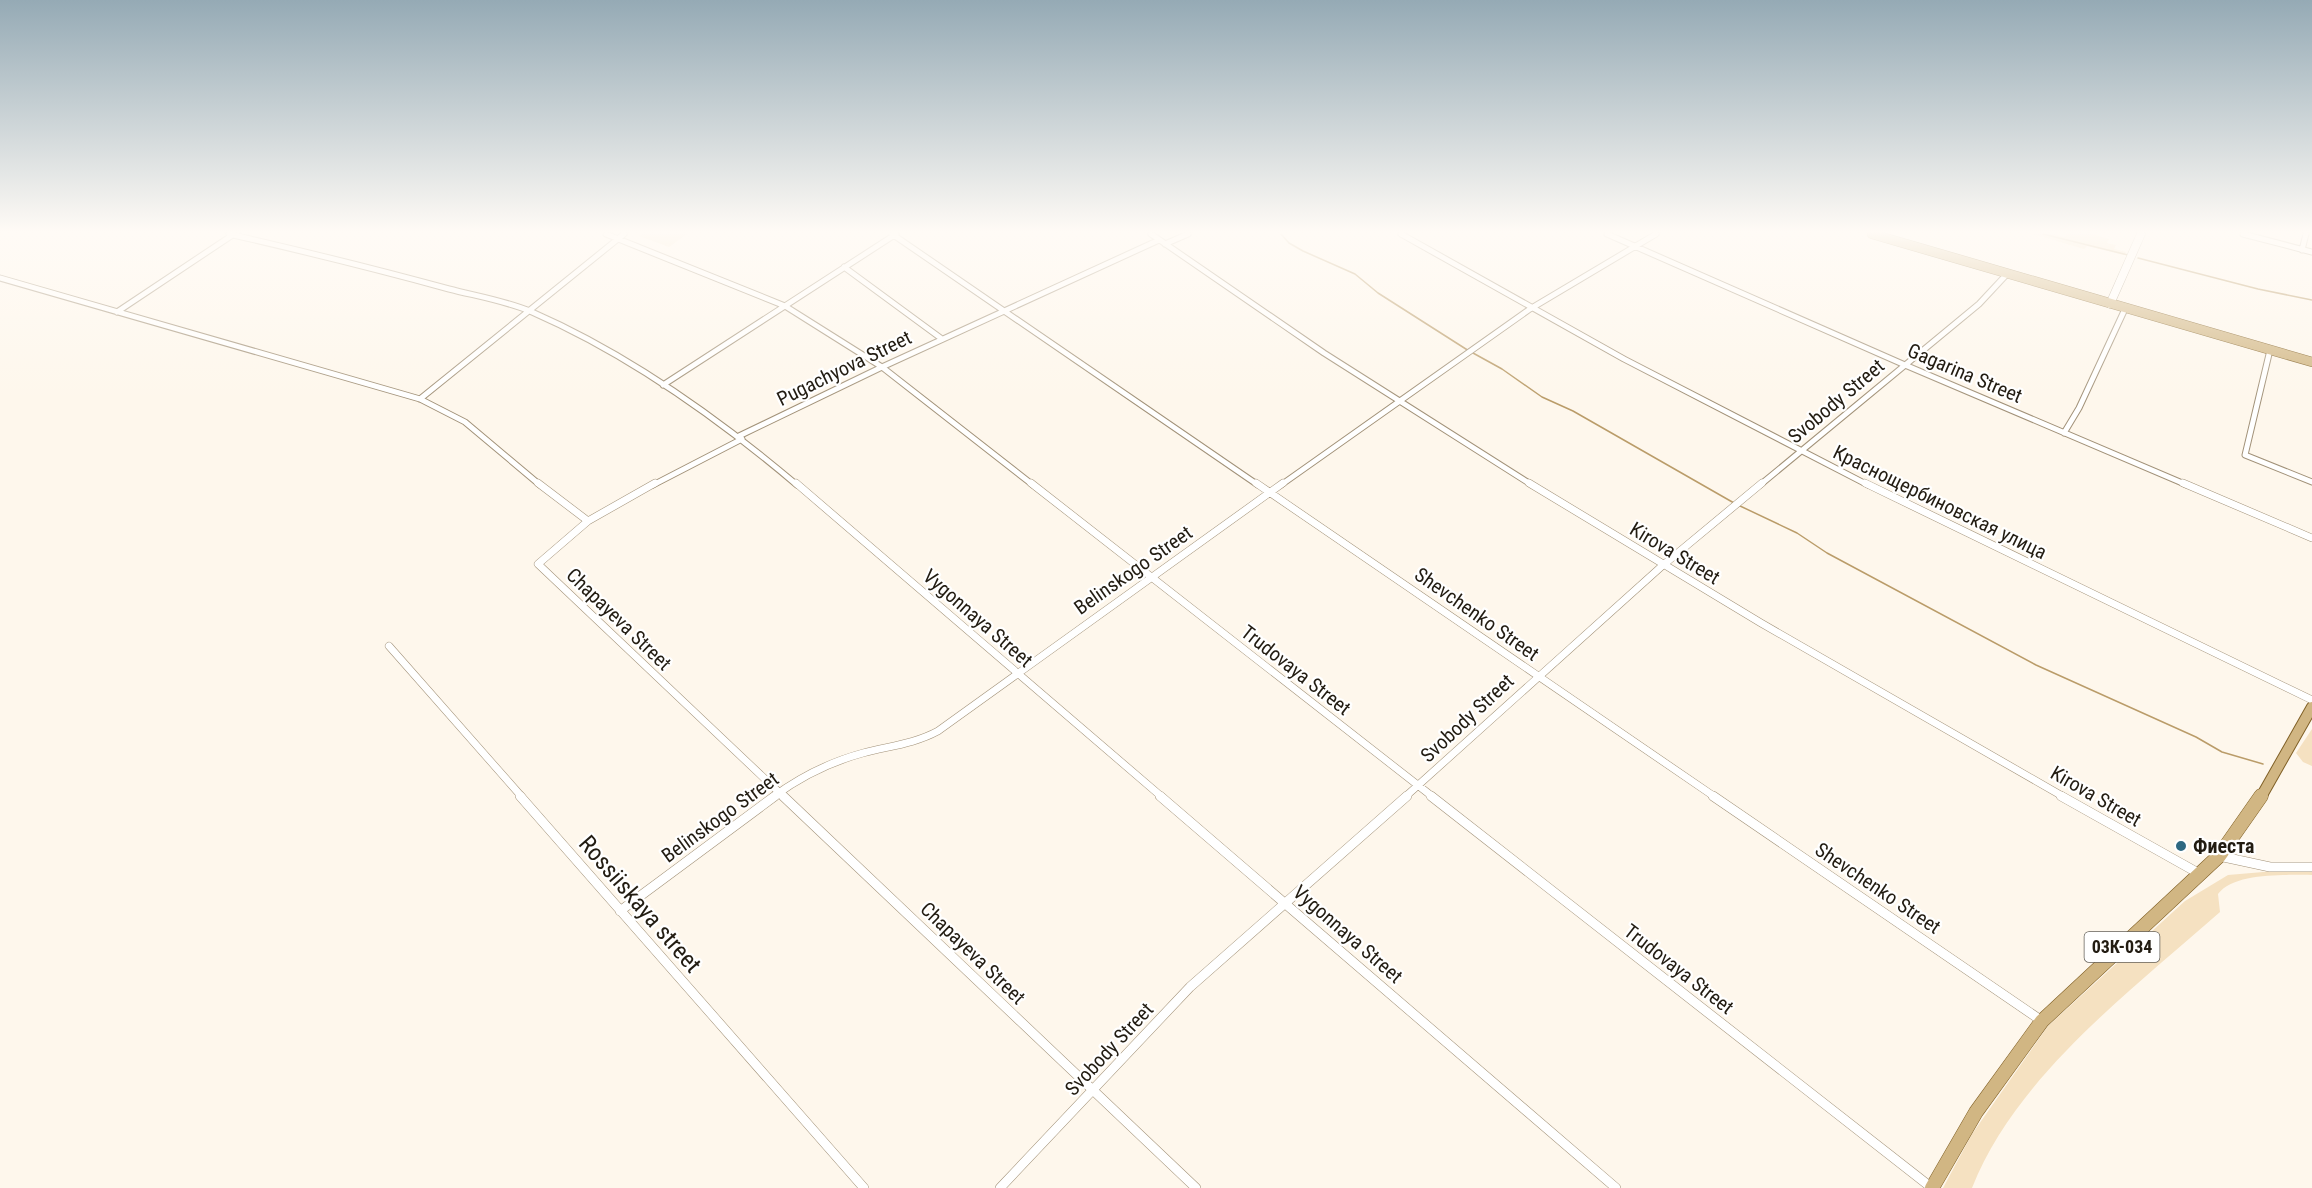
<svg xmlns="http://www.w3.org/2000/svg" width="2312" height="1188" font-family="'Roboto Condensed',sans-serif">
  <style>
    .green { fill: #f5e1c1 }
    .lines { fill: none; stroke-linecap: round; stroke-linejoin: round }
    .stream { stroke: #ba9c69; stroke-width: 1.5 }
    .street-far2-casing { stroke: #a29279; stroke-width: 7 }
    .street-far1-casing { stroke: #a29279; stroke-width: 8 }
    .street-casing { stroke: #a29279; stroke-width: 10 }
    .secondary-casing { stroke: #a29279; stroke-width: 9 }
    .primary-far2-casing { stroke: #806026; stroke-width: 10 }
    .primary-far1-casing { stroke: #806026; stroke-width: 12 }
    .primary-casing { stroke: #806026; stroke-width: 15 }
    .street-far2 { stroke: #fff; stroke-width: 5 }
    .street-far1 { stroke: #fff; stroke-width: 7 }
    .street { stroke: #fff; stroke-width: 9 }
    .secondary { stroke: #fff; stroke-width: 8 }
    .primary-far2 { stroke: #d1b683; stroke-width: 9 }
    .primary-far1 { stroke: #d1b683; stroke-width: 10 }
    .primary { stroke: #d1b683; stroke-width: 14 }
    .poi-dot { fill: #2e6881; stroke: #fff; stroke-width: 2 }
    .labels { text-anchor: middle; stroke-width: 4.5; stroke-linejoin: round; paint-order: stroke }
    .shield { fill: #fff; stroke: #646059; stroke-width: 1.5 }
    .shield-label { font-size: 18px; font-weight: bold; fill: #221c12 }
    .street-label { font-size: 20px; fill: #221c12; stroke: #fff }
    .poi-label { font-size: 20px; font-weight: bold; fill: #221c12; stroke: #fff; text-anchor: start }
    .near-street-label { font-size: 24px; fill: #221c12; stroke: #fff }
  </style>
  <rect width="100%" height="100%" fill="#fef7ec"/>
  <path class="green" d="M642,234H687L669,247L639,236Z
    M2033,234H2054L2065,237L2067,234H2093L2109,239L2107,243L2116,245L2114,249L2126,252L2124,255L2087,246L2084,249Z
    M2312,729V766L2303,762L2296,753Z
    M2275,871H2312V875C2286,875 2234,872 2218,894L2220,912C2132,990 2016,1076 1972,1188H1943L1972,1134L2048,1026L2185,901L2228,875Z"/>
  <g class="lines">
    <path class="stream" d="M1281,234L1289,243L1303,251L1355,274L1378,293L1469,351
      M2043,234L2128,255
      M2138,258L2258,289L2312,300
      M1473,353L1502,369L1542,397L1573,411L1734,503
      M1738,505L1797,533L1827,553L2036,665L2196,737L2222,752L2263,764"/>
    <g class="street-far2-casing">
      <path id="street-far2" d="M229,234C303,251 376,269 449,289C476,296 507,301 532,312C628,354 718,418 797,485
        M606,234L785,306L882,367L1033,485
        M892,234L1258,485
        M1151,234L1324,353L1532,485
        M1401,234L1624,359L1868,485
        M1607,234L1905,365L2187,485
        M2243,234L2312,252
        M1165,244L1188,234
        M2302,250L2306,234
        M844,267L942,339
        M0,278L420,399L465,422L540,485
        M117,312L234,234
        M2270,350L2245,455L2312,482
        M663,385L896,234
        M420,399L624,234
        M2064,433L2079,408L2125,309
        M739,436L882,367L1159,240
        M653,485L742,439
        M1281,485L1530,309L1656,234
        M1760,485L1979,304L2007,274"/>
    </g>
    <g class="street-far1-casing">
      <path id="street-far1" d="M538,483L588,521L538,564L784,797
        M796,483L1162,797
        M1031,483L1433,797
        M1256,483L1715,797
        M1529,483L1761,623L2064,797
        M1865,483L2312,700
        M2183,483L2312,538
        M588,521L655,483
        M389,646L522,797
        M773,797C800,777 830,762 863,753C889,746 914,744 938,731L1283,483
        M1405,797L1662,566L1762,483"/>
    </g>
    <g class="street-casing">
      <path id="street" d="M520,796L864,1188
        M783,796L1196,1188
        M1160,796L1616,1188
        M1431,796L1932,1188
        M1713,796L2042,1021
        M2061,796L2200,874
        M2219,856L2270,867H2312
        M620,911L775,796
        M1000,1188L1190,987L1407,796"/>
    </g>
    <g class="secondary-casing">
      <path id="secondary" d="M2110,304L2141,234"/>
    </g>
    <g class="primary-far2-casing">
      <path id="primary-far2" d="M1872,234L2312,362"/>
    </g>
    <g class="primary-far1-casing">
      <path id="primary-far1" d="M2261,797L2312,707"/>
    </g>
    <g class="primary-casing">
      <path id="primary" d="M1932,1188L1976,1112L2042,1021L2219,856L2261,796"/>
    </g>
    <use href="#street-far2" class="street-far2"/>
    <use href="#street-far1" class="street-far1"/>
    <use href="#street" class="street"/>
    <use href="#secondary" class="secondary"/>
    <use href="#primary-far2" class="primary-far2"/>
    <use href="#primary-far1" class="primary-far1"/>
    <use href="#primary" class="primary"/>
  </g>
  <linearGradient id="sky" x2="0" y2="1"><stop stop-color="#95aab5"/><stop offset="0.58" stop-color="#fffbf6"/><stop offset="1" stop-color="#fffbf6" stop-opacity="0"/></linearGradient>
  <rect width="2312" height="400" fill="url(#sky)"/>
  <circle class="poi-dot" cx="2181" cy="846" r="6"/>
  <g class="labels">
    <rect class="shield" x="2084.5" y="932" width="75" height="30" rx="4.5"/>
    <g class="shield-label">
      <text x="2122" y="953">03К-034</text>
    </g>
    <g class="street-label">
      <text transform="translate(844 368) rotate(-26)" y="7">Pugachyova Street</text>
      <text transform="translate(1965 373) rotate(23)" y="7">Gagarina Street</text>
      <text transform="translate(1836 401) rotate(-40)" y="7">Svobody Street</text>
      <text transform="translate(1940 502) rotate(26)" y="7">Краснощербиновская улица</text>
      <text transform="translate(1675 553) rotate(31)" y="7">Kirova Street</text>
      <text transform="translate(1133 570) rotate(-35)" y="7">Belinskogo Street</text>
      <text transform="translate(1477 614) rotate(35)" y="7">Shevchenko Street</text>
      <text transform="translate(978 618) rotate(41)" y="7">Vygonnaya Street</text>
      <text transform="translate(619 619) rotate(44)" y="7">Chapayeva Street</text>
      <text transform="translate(1296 670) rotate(38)" y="7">Trudovaya Street</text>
      <text transform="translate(1467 718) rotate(-43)" y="7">Svobody Street</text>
      <text transform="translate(2096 796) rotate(30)" y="7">Kirova Street</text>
      <text transform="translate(720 817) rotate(-36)" y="7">Belinskogo Street</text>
      <text transform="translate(1878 888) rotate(34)" y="7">Shevchenko Street</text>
      <text transform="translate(1348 934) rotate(41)" y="7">Vygonnaya Street</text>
      <text transform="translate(973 953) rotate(44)" y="7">Chapayeva Street</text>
      <text transform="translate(1679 969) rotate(38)" y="7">Trudovaya Street</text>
      <text transform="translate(1109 1049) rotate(-47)" y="7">Svobody Street</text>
    </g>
    <g class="poi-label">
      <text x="2193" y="853">Фиеста</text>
    </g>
    <g class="near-street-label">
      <text transform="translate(640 904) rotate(49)" y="8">Rossiiskaya street</text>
    </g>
  </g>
</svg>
